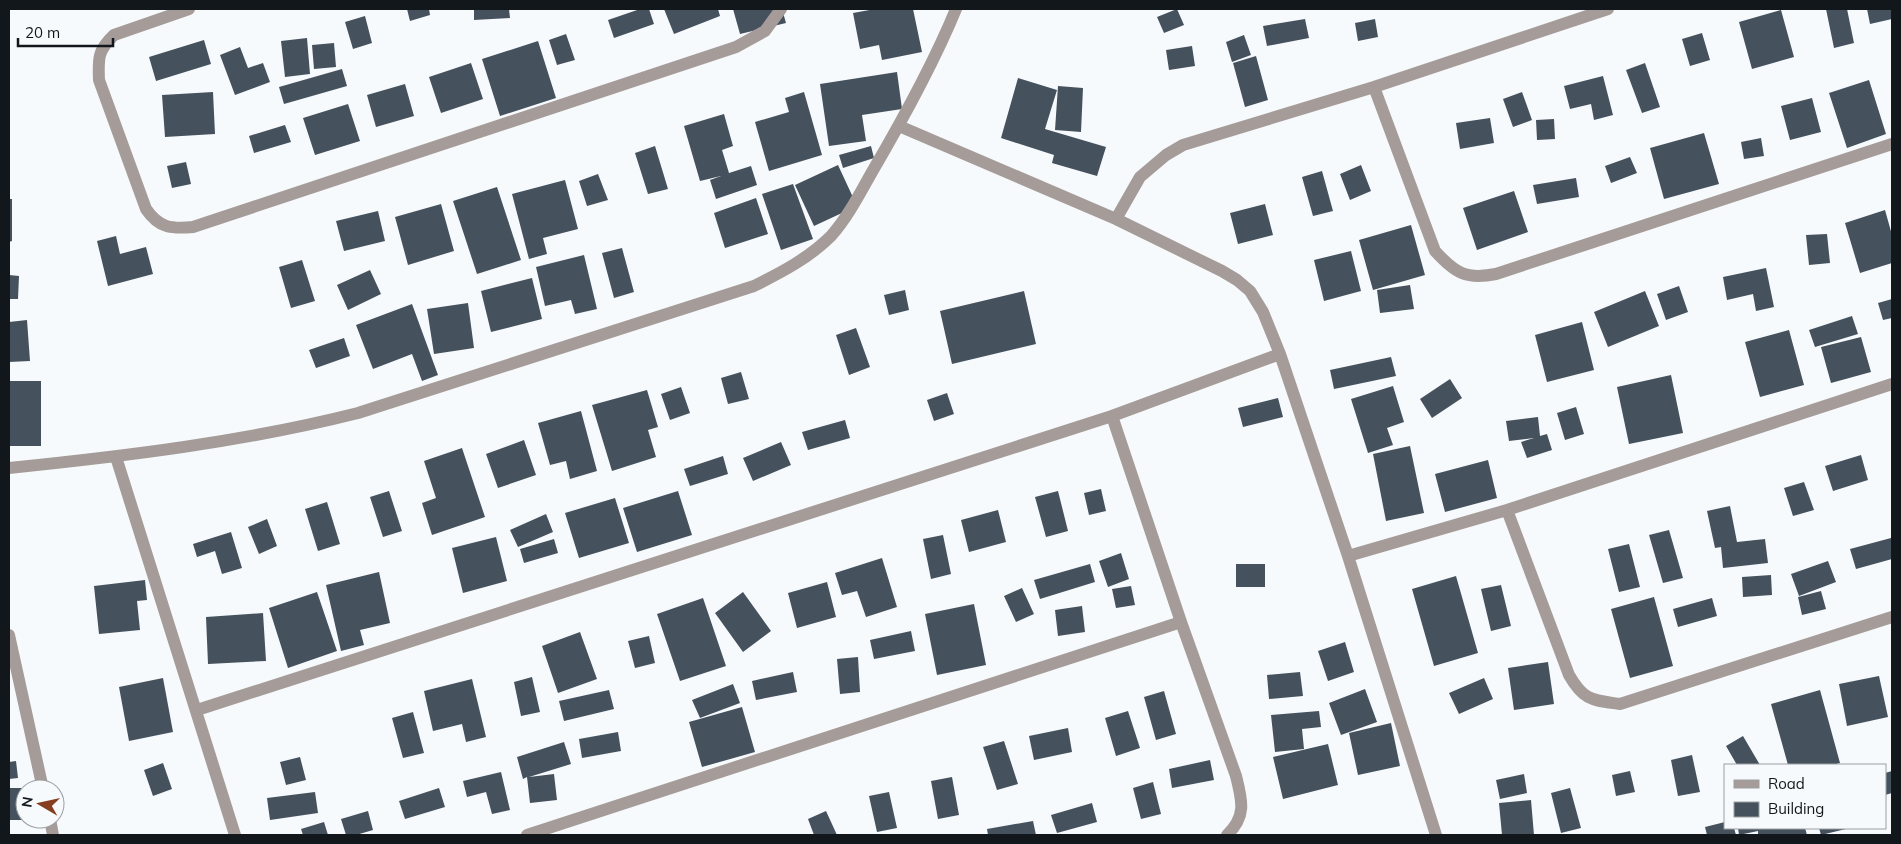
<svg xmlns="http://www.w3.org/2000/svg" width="1901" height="844" font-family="Mulish,sans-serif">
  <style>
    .building { fill: #45515d }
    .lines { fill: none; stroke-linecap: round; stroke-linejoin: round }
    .minor { stroke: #a59c99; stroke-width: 12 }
  </style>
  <rect width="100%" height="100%" fill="#f7fafd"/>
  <path class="building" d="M407,9H429L430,15L410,21Z
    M474,9H509L510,18L474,20Z
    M640,9H649L654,24L614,38L608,20Z
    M664,9H718L720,16L674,34Z
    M733,9H782L786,23L740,34Z
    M875,9H913L922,52L882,60L879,45L860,49L853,13Z
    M1177,9L1184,25L1164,33L1157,17Z
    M1826,9H1847L1854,43L1834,48Z
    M1867,9H1892V19L1870,24Z
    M1781,10L1794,57L1752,69L1739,22Z
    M365,16L372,43L353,49L345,22Z
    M1305,19L1309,38L1267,46L1263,26Z
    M1375,19L1378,37L1358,41L1355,23Z
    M1702,33L1710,60L1690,66L1682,39Z
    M566,34L575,60L557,65L549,40Z
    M1244,35L1251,55L1232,62L1226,42Z
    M307,38L310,74L285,77L281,41Z
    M204,40L211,64L156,81L149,57Z
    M538,41L556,98L500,116L482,59Z
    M334,43L336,67L314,69L312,45Z
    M1192,46L1195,66L1169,70L1166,50Z
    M240,47L248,68L263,63L270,82L235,95L220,55Z
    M1256,56L1268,100L1245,107L1233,63Z
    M471,63L483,99L441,113L429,77Z
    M1645,63L1660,107L1642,113L1626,70Z
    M342,69L347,86L284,104L279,87Z
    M897,72L902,109L862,115L866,141L829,146L820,84Z
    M1603,76L1613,115L1594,120L1591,104L1570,109L1564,86Z
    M1018,78L1057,90L1045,129L1106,147L1097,176L1052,163L1054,155L1001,138Z
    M1869,80L1886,134L1847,148L1829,93Z
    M405,84L414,116L376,127L367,95Z
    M1058,86L1083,88L1081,132L1055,130Z
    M213,92L215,134L165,137L162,95Z
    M804,92L822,155L769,171L755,122L789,112L785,98Z
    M1522,92L1532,120L1513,127L1503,99Z
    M1812,98L1821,132L1790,140L1781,106Z
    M348,104L360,141L315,155L303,118Z
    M724,114L733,146L722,150L729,173L751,166L757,185L716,199L710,180L721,176L700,181L684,126Z
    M1490,118L1494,143L1460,149L1456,123Z
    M1554,119L1555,139L1537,140L1536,120Z
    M285,125L291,142L254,153L249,136Z
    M1704,133L1719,184L1664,199L1650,148Z
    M1761,138L1764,156L1744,159L1741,142Z
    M655,146L668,189L648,194L635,153Z
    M871,146L874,158L843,168L839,155Z
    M1630,157L1637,173L1611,183L1605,166Z
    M186,162L191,184L172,188L167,166Z
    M838,165L857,206L814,226L795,185Z
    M1361,165L1371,191L1350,200L1340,174Z
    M1322,171L1333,211L1313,216L1302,177Z
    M598,174L608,200L587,206L579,181Z
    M1576,178L1579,197L1537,204L1533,185Z
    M565,180L578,229L543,238L547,254L529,259L512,194Z
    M793,184L813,239L781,250L762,194Z
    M497,187L521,260L477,274L453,201Z
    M1514,191L1528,232L1477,250L1463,208Z
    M756,198L768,234L725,248L714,213Z
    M9,199H12V241L9,242Z
    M441,204L454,251L408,265L395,217Z
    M1265,204L1273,235L1238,244L1230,213Z
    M1885,210L1892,235V263L1860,273L1845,223Z
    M378,211L385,241L344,251L336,221Z
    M1411,225L1425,275L1373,290L1359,240Z
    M1827,234L1830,263L1809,265L1806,235Z
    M116,236L120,254L146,247L153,274L108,286L97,241Z
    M622,248L634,292L614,298L602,253Z
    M1351,251L1361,291L1324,301L1314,260Z
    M584,255L597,309L575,314L571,300L545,306L536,267Z
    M302,260L315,301L291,308L279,267Z
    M1766,268L1774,307L1756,311L1753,294L1727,300L1723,277Z
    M370,270L381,294L348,310L337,285Z
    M9,275L19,276L18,299H9Z
    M532,278L542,319L491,332L481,291Z
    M1410,285L1414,309L1380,313L1377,290Z
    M1679,286L1688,312L1666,320L1657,294Z
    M905,290L909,310L889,315L884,295Z
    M1024,291L1036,344L952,364L940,311Z
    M1645,291L1659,326L1608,347L1594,312Z
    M1892,299V318L1883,320L1878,303Z
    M468,303L474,348L434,354L427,309Z
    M412,304L438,375L422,381L412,354L373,369L356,325Z
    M1852,316L1858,334L1815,347L1809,330Z
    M27,320L30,361L9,362V322Z
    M1582,322L1594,370L1547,382L1535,335Z
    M856,328L870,367L849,375L836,335Z
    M1789,330L1804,385L1760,397L1745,342Z
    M1861,337L1871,372L1831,383L1821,347Z
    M344,338L350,356L316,368L309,350Z
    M1391,357L1396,376L1334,389L1330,370Z
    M741,372L749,399L728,404L721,378Z
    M1671,375L1683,433L1629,444L1617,387Z
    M1450,379L1462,398L1432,418L1420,399Z
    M9,381H41V446H9Z
    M1393,386L1404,422L1387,428L1393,445L1368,453L1351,399Z
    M681,387L690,413L670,420L661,394Z
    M647,390L658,427L648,430L656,457L612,471L592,405Z
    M947,393L954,414L934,421L927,400Z
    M1278,398L1283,417L1243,427L1238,408Z
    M1576,407L1584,434L1565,440L1557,413Z
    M581,411L597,471L570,479L566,461L550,465L538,423Z
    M1538,417L1540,436L1547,434L1552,450L1527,458L1521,442L1534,438L1509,441L1506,421Z
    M845,420L850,438L808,450L802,432Z
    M524,440L536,475L498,488L486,454Z
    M781,442L791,465L753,481L743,458Z
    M1410,446L1424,513L1386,521L1373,454Z
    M462,448L485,517L432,535L422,503L436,498L424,461Z
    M1861,455L1868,480L1833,491L1825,466Z
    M723,456L728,474L690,486L684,469Z
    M1488,460L1497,498L1445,512L1435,474Z
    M1804,482L1814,510L1793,516L1784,488Z
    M1101,489L1106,511L1089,515L1084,493Z
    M389,491L402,531L383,537L370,497Z
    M678,491L692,535L637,552L623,508Z
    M1058,491L1068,531L1046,537L1035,497Z
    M615,498L629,543L579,558L565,513Z
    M327,502L340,544L318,551L305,509Z
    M1730,506L1737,542L1765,539L1768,563L1723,568L1721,547L1715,548L1707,511Z
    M998,510L1006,542L969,552L961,520Z
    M546,514L553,532L518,547L510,530Z
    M267,519L277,546L259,554L248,527Z
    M1669,530L1683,578L1663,583L1649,535Z
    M231,532L242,568L222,574L215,551L197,557L193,544Z
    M943,535L951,574L931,579L923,539Z
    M496,537L507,581L463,593L452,548Z
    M1891,538L1892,559L1856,569L1850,549Z
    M554,539L558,553L524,563L520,549Z
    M1629,544L1640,587L1619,592L1608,549Z
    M1121,553L1129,579L1108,587L1099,561Z
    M882,558L897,607L866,617L857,591L842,595L835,573Z
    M1828,561L1836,582L1799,596L1791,574Z
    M1090,564L1095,582L1040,599L1034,580Z
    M1236,564H1265V587H1236Z
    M379,572L390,623L360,630L364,645L341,651L326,585Z
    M1771,575L1772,595L1743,597L1742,577Z
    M1456,576L1478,653L1434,666L1412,589Z
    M145,580L147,600L137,601L140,630L99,634L94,586Z
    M827,582L836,617L797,628L788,593Z
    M1501,585L1511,626L1491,631L1481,589Z
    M1131,586L1135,605L1116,608L1112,589Z
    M1022,588L1034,614L1016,622L1004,596Z
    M1821,591L1826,609L1802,615L1798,597Z
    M317,592L337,651L288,668L269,608Z
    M743,592L771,631L743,652L715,613Z
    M1654,597L1673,666L1630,678L1611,609Z
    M703,598L726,666L680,681L657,614Z
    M1712,598L1717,616L1678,627L1673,609Z
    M974,604L986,665L937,675L925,614Z
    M1082,606L1085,632L1058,636L1055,610Z
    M263,613L266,661L208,664L206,617Z
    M911,631L915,651L874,659L870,640Z
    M580,632L597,679L558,693L542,646Z
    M649,636L655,663L635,668L628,641Z
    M1345,642L1354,672L1328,681L1318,651Z
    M858,657L860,692L840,694L837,659Z
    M1548,662L1554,704L1514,710L1508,668Z
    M793,672L797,692L756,700L752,681Z
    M1300,672L1303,696L1269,699L1267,675Z
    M1879,676L1888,717L1847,726L1839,684Z
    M532,677L540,712L521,716L514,682Z
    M163,678L173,732L129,741L119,687Z
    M1484,678L1493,699L1459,714L1449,693Z
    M472,679L486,737L466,742L462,724L433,731L424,691Z
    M733,684L740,703L700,718L692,700Z
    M1365,689L1377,722L1341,735L1329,703Z
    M609,690L614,709L564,721L559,701Z
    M1820,690L1840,763L1833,765H1788L1771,704Z
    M1164,691L1176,734L1156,740L1144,697Z
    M742,707L755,752L702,767L689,722Z
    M1128,711L1140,748L1116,756L1105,718Z
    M1319,711L1321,727L1302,729L1304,749L1275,752L1271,715Z
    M413,712L424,753L403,758L392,718Z
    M1391,723L1400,766L1358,775L1349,733Z
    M1068,728L1072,752L1034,760L1029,736Z
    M618,732L621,751L582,758L579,739Z
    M1743,736L1760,765H1737L1726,746Z
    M1004,741L1018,784L997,790L983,747Z
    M564,742L571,764L529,777L554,774L557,800L530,803L527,777L523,779L517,757Z
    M1328,744L1338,785L1283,799L1273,757Z
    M1692,755L1700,792L1678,796L1671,760Z
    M300,757L306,780L286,785L280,762Z
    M1210,760L1214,780L1172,788L1169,769Z
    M16,761L18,778L9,779V762Z
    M163,763L172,789L153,796L144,770Z
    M1630,771L1635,792L1616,796L1612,775Z
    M1892,771V793L1885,795V773Z
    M501,772L510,810L492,814L486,792L467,797L463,781Z
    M1524,774L1527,793L1500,799L1496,780Z
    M952,777L959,815L938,819L931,781Z
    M1153,782L1161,814L1141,819L1133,788Z
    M9,788H22V820H9Z
    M439,788L445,807L405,819L399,801Z
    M1570,788L1581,828L1561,833L1551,793Z
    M315,792L318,813L270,820L267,798Z
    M889,792L897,828L877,832L869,796Z
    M1531,800L1534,835H1502L1499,803Z
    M1092,803L1097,822L1057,833L1051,815Z
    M368,811L373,830L356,835H346L341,819Z
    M826,811L837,835H814L808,819Z
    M1033,821L1036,835H988L987,829Z
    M324,822L328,835H303L301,829Z
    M1725,822V828H1734L1736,835H1707L1705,827Z
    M1738,828H1805L1807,835H1758V831L1739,835Z
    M1819,828H1850L1821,835Z"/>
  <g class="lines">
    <path class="minor" d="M189,9L114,35C98,50 98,58 99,80L146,209C159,228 171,229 193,227L736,47L765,31L781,9
      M1374,87L1435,251C1455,273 1466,280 1496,274L1892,144
      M899,126L1116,219L1222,271L1237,280L1250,291L1263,312L1280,354L1348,556L1436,835
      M1116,219L1140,177L1166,155L1183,145L1374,87L1608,9
      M1112,416L1181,622L1236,776C1242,800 1247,816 1227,835
      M116,457L235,835
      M9,468C126,456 243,442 358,413L754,286C782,272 809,258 831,236C848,217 860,193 872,172C903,119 933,65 956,9
      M1507,510L1569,675C1584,701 1592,700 1620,704L1892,617
      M1348,556L1507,510L1892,384
      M9,635L43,789
      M197,710L1112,416L1280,354
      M50,819L53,835
      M527,835L1181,622"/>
  </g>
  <rect width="1901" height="844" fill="none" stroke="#12171c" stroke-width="20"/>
  <rect x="1724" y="764" width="162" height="65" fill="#f7fafd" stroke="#9b9fa3"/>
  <rect x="1734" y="780" width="25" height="8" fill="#a59c99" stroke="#9b9fa3"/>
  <text x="1768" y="789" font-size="15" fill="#12171c">Road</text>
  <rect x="1734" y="802" width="25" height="15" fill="#45515d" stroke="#9b9fa3"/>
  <text x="1768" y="814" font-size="15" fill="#12171c">Building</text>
  <g transform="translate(40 804) rotate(279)"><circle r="24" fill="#f7fafd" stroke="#9b9fa3"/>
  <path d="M0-4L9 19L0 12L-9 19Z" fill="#853e1f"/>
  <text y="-8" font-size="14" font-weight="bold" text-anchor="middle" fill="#12171c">N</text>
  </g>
  <path d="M18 38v8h95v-8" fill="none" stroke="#12171c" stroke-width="2.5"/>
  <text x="25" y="38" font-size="15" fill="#12171c" stroke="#f7fafd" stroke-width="4" paint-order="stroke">20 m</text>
</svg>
